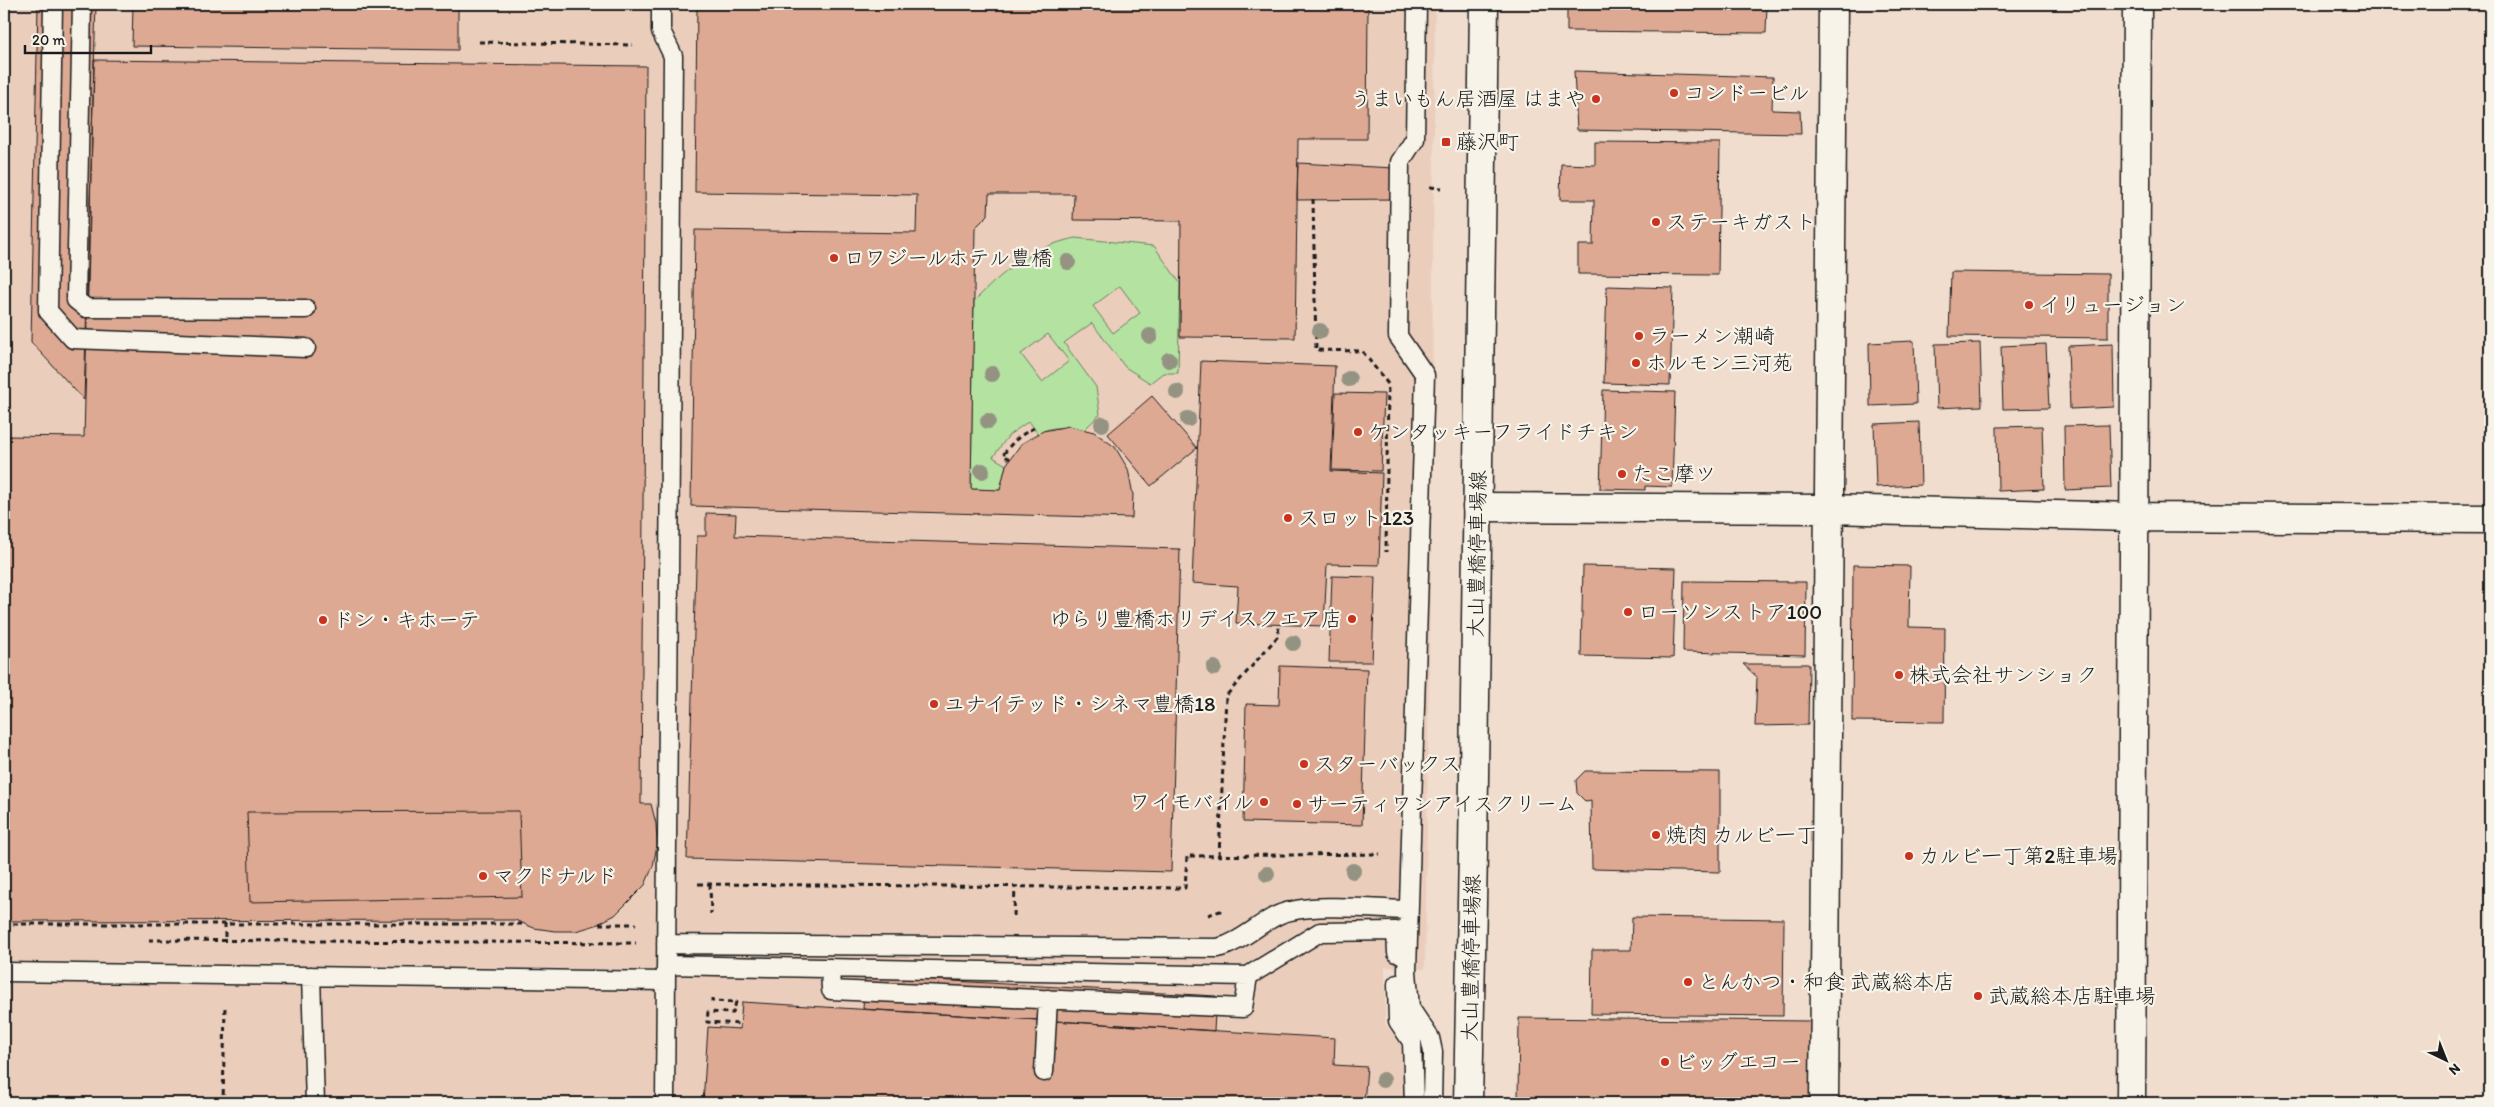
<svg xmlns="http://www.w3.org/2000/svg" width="2494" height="1107" font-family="Itim,'Klee One',sans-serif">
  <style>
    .built { fill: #ebcdbc }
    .green { fill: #b3e2a1; stroke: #687f5e; fill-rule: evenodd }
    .building { fill: #dea993; stroke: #1c1c1c }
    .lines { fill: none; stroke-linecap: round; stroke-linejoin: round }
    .service-casing { stroke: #1c1c1c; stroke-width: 21 }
    .minor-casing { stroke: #1c1c1c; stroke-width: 31 }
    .secondary-casing { stroke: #1c1c1c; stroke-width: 31 }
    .path { stroke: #1c1c1c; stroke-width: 3; stroke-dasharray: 5 4; stroke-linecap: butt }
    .service { stroke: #f7f3e8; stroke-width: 18 }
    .minor { stroke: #f7f3e8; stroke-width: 28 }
    .secondary { stroke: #f7f3e8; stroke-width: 28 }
    .tree { fill: #949382 }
    .poi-dot { fill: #c8321e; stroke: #f7f3e8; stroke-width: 2 }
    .labels { text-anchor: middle; stroke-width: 4.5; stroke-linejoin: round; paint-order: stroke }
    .poi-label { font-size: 21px; fill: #1c1c1c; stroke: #f7f3e8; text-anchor: start }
    .street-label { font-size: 21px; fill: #1c1c1c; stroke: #f7f3e8 }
  </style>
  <rect width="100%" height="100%" fill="#f0ddce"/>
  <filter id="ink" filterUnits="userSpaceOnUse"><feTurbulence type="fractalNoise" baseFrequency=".02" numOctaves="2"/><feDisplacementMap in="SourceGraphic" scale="10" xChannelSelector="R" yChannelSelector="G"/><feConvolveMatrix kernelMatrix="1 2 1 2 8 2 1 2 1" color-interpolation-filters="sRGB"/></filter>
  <g filter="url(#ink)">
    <path class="built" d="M4,4H1435L1431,528L1425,969L1385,967V1024L1404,1046L1403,1103H4Z"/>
    <path class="green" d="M1075,238L1154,246L1180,283L1178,373H1163L1150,383L1125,367L1092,323L1064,343L1096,387L1100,414L1084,430C1070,427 1051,425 1038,434L1029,421L1009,435L993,457L1006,465L1000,490L971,489L974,301C1004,271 1032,247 1075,238ZM1120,286L1140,313L1113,333L1093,306ZM1048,334L1069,361L1042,382L1021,354Z"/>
    <path class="building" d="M38,4H96L84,400L31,342Z
      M133,4H458V50L132,46Z
      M697,4H1368L1367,139H1298L1295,338L1180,337L1181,221L1073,220L1074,194H989L988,215L975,228L971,489L1000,490L1006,465L1021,444L1043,431L1069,426L1094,432L1115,447L1128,469L1133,495L1132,518L691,506L695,230L916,233L917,195L695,192Z
      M1567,4H1767L1766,33L1567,31Z
      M94,60L646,66L641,804H651L656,824L657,845L653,866L645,885L615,915L596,925L576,931H555L534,928L515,920L4,921V436L84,437Z
      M1574,71L1773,77L1772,110L1800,111L1801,134L1577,130Z
      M1595,142L1720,143L1718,275L1578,274V245H1593L1594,200H1560L1561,164L1595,165Z
      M1298,163L1394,168V199L1297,200Z
      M1951,272L2108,274V338L1949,336Z
      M1607,286L1673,288L1670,385L1604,383Z
      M1914,341L1916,404L1870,406L1869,343Z
      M1980,343L1982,406L1937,408L1935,344Z
      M2046,344L2049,408L2003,409L2001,346Z
      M2113,344L2114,407L2070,409L2068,346Z
      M1201,361L1335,366L1331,471L1382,473L1379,565L1327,564L1324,626L1236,623L1238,586L1192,583Z
      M1603,390L1675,392L1672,487L1645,486V490L1600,489Z
      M1335,393L1384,394L1381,471L1332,470Z
      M1152,396L1197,448L1151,486L1108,434Z
      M1919,422L1921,485L1876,487L1874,424Z
      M2109,425L2111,488L2065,490L2064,426Z
      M2042,426L2044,489L1998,491L1997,427Z
      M706,513L736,514L735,536L1180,549L1171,872L687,859L697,536H706Z
      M1853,565L1910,566L1909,627L1945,628L1944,722L1852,721Z
      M1583,566L1676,568L1673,658L1581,656Z
      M1332,576L1375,577L1372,662H1329Z
      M1684,581L1806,582L1805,655L1683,652Z
      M1743,664H1809L1808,725L1755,726L1757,677Z
      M1280,666L1367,669L1362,825L1243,822L1246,704L1279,705Z
      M1585,771L1720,772V872L1592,869L1591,801L1586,802L1577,793L1576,780Z
      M519,811L522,897L250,902L247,812Z
      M1632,917L1784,919L1783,1016L1591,1014L1592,950H1631Z
      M865,976L1216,996L1214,1031L863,1009Z
      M742,1002L1335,1038L1334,1065L1367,1067L1364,1103H703L708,1027L740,1029Z
      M1519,1018L1811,1021L1810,1103H1518Z"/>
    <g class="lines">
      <g class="service-casing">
        <path id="service" d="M53,4L48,311L73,339L306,348
          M82,4L76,300L86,308L306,309
          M661,4V31L673,56L665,1103
          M1417,4L1415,139L1400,162L1398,336L1425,375L1407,971L1410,1008L1430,1038L1433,1052L1432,1103
          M666,944L1218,948C1241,942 1257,925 1278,915C1308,902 1374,909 1408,910
          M666,965L1248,976L1320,932L1396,931L1397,953
          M830,968L831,990L1243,1008L1248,976
          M4,972L665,981
          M311,976L315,1103
          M1397,984L1398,1021L1412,1042L1414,1103
          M1044,1072L1048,999"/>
      </g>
      <g class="minor-casing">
        <path id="minor" d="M1477,507L1829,509L2134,517L2490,519
          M1824,1103L1833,4
          M2131,1103L2137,4"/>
      </g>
      <g class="secondary-casing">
        <path id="secondary" d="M1468,1103L1473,853L1484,4"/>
      </g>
      <path class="path" d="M479,42L633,45
        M1430,187L1442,188
        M1313,199L1316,350L1362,351L1388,384L1386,552
        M1010,459L1003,455C1012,442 1020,435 1034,428
        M1219,856L1226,696L1278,636L1279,624
        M698,884L1185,888L1187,856L1380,854
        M710,884L711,914
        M1208,915L1223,910
        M1014,916L1015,886
        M225,923V940
        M4,924H525
        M599,924H636
        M149,940L636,943
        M712,998V1001L736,1002L733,1013L708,1012L707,1022L740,1024
        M223,1103L225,1007"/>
      <use href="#service" class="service"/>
      <use href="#minor" class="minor"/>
      <use href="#secondary" class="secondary"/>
    </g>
    <g class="tree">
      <circle cx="1068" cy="262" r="8"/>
      <circle cx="1320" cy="331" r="8"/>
      <circle cx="1150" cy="336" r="8"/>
      <circle cx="1169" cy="360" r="8"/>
      <circle cx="992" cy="374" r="8"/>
      <circle cx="1349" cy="379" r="8"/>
      <circle cx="1177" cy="392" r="8"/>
      <circle cx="1188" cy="419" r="8"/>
      <circle cx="988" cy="421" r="8"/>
      <circle cx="1102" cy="424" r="8"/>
      <circle cx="982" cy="471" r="8"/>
      <circle cx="1293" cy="643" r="8"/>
      <circle cx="1214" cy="668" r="8"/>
      <circle cx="1353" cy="871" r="8"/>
      <circle cx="1267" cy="874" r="8"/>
      <circle cx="1383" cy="1080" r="8"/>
    </g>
  </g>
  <g class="poi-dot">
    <circle cx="1674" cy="93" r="5"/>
    <circle cx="1596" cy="99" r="5"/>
    <rect x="1441" y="137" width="10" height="10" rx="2.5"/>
    <circle cx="1656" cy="222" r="5"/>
    <circle cx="834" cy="258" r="5"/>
    <circle cx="2029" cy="305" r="5"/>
    <circle cx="1639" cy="336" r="5"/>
    <circle cx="1636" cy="363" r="5"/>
    <circle cx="1358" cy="432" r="5"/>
    <circle cx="1622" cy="474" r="5"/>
    <circle cx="1288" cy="518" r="5"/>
    <circle cx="1628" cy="612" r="5"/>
    <circle cx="1352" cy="619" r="5"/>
    <circle cx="323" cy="620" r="5"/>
    <circle cx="1899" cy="675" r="5"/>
    <circle cx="934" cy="704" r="5"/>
    <circle cx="1304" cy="764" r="5"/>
    <circle cx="1264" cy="802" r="5"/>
    <circle cx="1297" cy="804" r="5"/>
    <circle cx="1656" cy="835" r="5"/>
    <circle cx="1909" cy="856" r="5"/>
    <circle cx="483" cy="876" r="5"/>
    <circle cx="1688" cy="982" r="5"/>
    <circle cx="1978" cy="996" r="5"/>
    <circle cx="1665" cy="1062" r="5"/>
  </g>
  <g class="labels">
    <g class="poi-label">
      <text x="1684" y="100">コンドービル</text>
      <text x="1586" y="106" text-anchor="end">うまいもん居酒屋 はまや</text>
      <text x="1456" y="149">藤沢町</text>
      <text x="1666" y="229">ステーキガスト</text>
      <text x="844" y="265">ロワジールホテル豊橋</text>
      <text x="2039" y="312">イリュージョン</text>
      <text x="1649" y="343">ラーメン潮崎</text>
      <text x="1646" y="370">ホルモン三河苑</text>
      <text x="1368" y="439">ケンタッキーフライドチキン</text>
      <text x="1632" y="481">たこ摩ツ</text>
      <text x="1298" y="525">スロット123</text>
      <text x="1638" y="619">ローソンストア100</text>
      <text x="1342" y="626" text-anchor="end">ゆらり豊橋ホリデイスクエア店</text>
      <text x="333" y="627">ドン・キホーテ</text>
      <text x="1909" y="682">株式会社サンショク</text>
      <text x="944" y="711">ユナイテッド・シネマ豊橋18</text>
      <text x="1314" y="771">スターバックス</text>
      <text x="1254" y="809" text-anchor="end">ワイモバイル</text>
      <text x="1307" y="811">サーティワンアイスクリーム</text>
      <text x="1666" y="842">焼肉 カルビ一丁</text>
      <text x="1919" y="863">カルビ一丁第2駐車場</text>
      <text x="493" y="883">マクドナルド</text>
      <text x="1698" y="989">とんかつ・和食 武蔵総本店</text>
      <text x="1988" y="1003">武蔵総本店駐車場</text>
      <text x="1675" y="1069">ビッグエコー</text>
    </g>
    <g class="street-label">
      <text transform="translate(1477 554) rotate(-89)" y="7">大山豊橋停車場線</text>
      <text transform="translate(1471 958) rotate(-89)" y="7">大山豊橋停車場線</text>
    </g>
  </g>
  <rect width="2494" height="1107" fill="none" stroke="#f7f3e8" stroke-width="20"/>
  <rect x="10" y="10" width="2474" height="1087" fill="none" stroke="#1c1c1c" stroke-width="2" filter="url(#ink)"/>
  <g transform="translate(2446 1060) rotate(137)" stroke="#f7f3e8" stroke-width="4" paint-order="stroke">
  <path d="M0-4L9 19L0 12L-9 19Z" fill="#1c1c1c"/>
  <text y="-8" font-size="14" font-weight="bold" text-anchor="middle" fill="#1c1c1c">N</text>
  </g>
  <path d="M25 45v8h126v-8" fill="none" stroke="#1c1c1c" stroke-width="2.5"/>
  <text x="32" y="45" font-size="15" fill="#1c1c1c" stroke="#f7f3e8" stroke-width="4" paint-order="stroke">20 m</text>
</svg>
